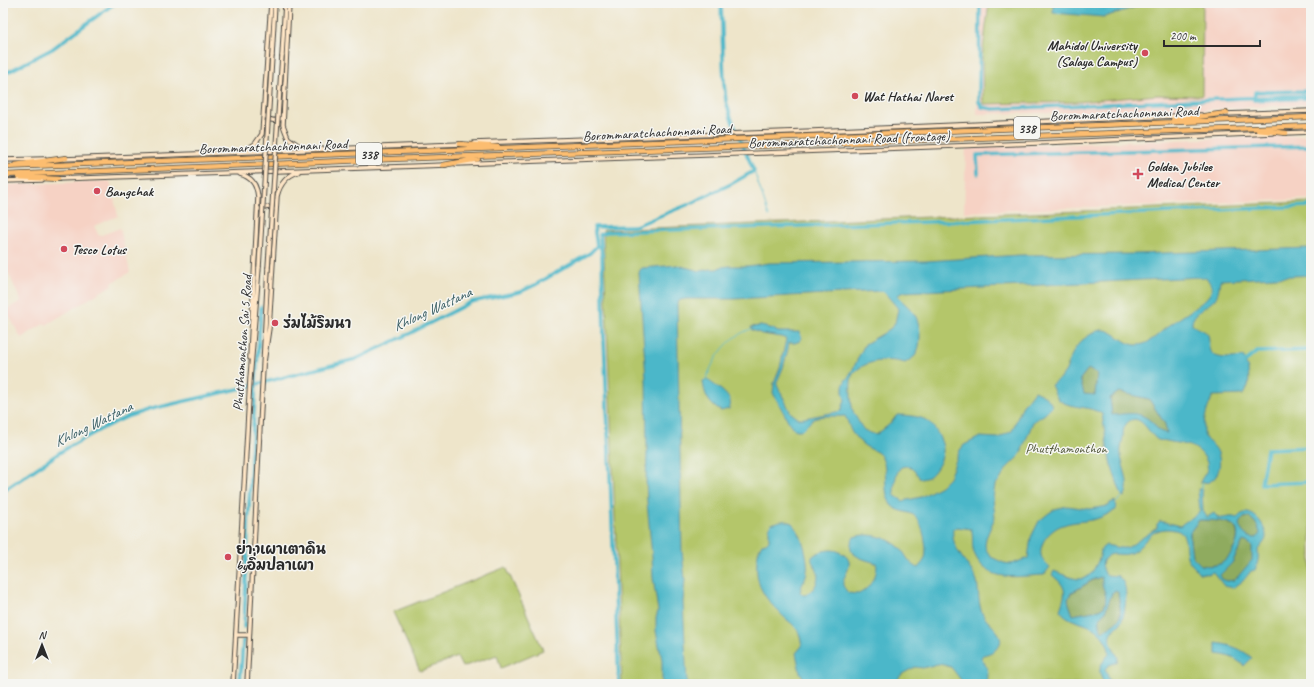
<svg xmlns="http://www.w3.org/2000/svg" width="1314" height="687" font-family="Caveat,'Playpen Sans Thai',sans-serif">
  <style>
    .built { fill: #f6d2c4 }
    .green { fill: #b4c66a; stroke: #70784a }
    .forest { fill: #8fab5e; stroke: #5d6b44 }
    .water { fill: #4cb7c9; stroke: #3c717a; fill-rule: evenodd }
    .lines { fill: none; stroke-linecap: round; stroke-linejoin: round }
    .stream { stroke: #4cb7c9; stroke-width: 1 }
    .canal { stroke: #4cb7c9; stroke-width: 3.5 }
    .secondary-casing { stroke: #484743; stroke-width: 5.5 }
    .trunk-casing { stroke: #484743; stroke-width: 6 }
    .secondary { stroke: #fee5c5; stroke-width: 3.5 }
    .trunk { stroke: #fcbd6f; stroke-width: 4.5 }
    .secondary-bridge-casing { stroke: #484743; stroke-width: 5.5; stroke-linecap: butt }
    .secondary-bridge { stroke: #fee5c5; stroke-width: 3.5 }
    .poi-dot { fill: #d1495b; stroke: #f6f6f2; stroke-width: 1.5 }
    .labels { text-anchor: middle; stroke-width: 3; stroke-linejoin: round; paint-order: stroke }
    .shield { fill: #f6f6f2; stroke: #686867; stroke-width: 1 }
    .shield-label { font-size: 13px; font-weight: bold; fill: #2b2b2b }
    .poi-label { font-size: 14px; font-weight: bold; fill: #2b2b2b; stroke: #f6f6f2; text-anchor: start }
    .street-label { font-size: 14px; fill: #2b2b2b; stroke: #f6f6f2 }
    .park-label { font-size: 14px; fill: #545a3e; stroke: #f6f6f2 }
    .water-label { font-size: 15px; font-style: italic; fill: #375c62; stroke: #f6f6f2 }
  </style>
  <rect width="100%" height="100%" fill="#f6f6f2"/>
  <filter id="ink" filterUnits="userSpaceOnUse"><feTurbulence type="fractalNoise" baseFrequency=".025" numOctaves="2"/><feDisplacementMap in="SourceGraphic" scale="8" xChannelSelector="R" yChannelSelector="G"/><feConvolveMatrix kernelMatrix="1 2 1 2 8 2 1 2 1" color-interpolation-filters="sRGB"/></filter>
  <filter id="wash" filterUnits="userSpaceOnUse"><feTurbulence type="fractalNoise" baseFrequency=".012" numOctaves="4" result="noise"/><feDisplacementMap in="SourceGraphic" scale="16" xChannelSelector="R" yChannelSelector="G"/><feGaussianBlur stdDeviation="0.9" result="paint"/><feColorMatrix in="noise" values="0 0 0 0 0 0 0 0 0 0 0 0 0 0 0 0 0 1.4 0 .05"/><feComposite in="paint" operator="in"/></filter>
  <g filter="url(#wash)">
    <rect width="100%" height="100%" fill="#eee5ca"/>
    <path class="built" d="M980,3H1311V104L1202,110L977,114Z
      M1311,135V199L964,212L966,148Z
      M110,181L118,216L94,226L99,236L120,228L130,272L112,283V285L46,325L45,323L21,338L6,310L21,301L3,261V185Z"/>
    <path class="green" d="M989,3H1203L1202,96L1158,95L1076,102L983,104L982,57Z
      M1311,202V684H622L603,230Z
      M506,567L543,650L501,668L497,655L462,667L457,657L420,671L393,612Z"/>
    <path class="forest" d="M1088,369L1097,374L1095,395H1084L1080,379Z
      M1119,392L1149,399L1165,424L1167,433L1160,432L1151,421L1112,415L1110,398Z
      M1247,517C1255,519 1257,525 1261,533L1257,538C1247,538 1242,534 1239,524L1242,519Z
      M1199,520C1208,520 1225,520 1232,525C1245,534 1231,559 1220,564C1214,566 1207,566 1201,565L1192,556L1190,541V532Z
      M1243,541L1249,543L1252,547L1253,560L1235,580L1227,581L1221,579L1219,575L1232,563Z
      M1101,577C1103,581 1102,584 1103,587C1106,595 1107,599 1104,607L1099,610L1073,615L1069,604L1068,599L1071,593L1095,579Z
      M1115,591L1118,592C1119,603 1123,613 1117,623L1102,631C1099,625 1098,616 1105,612L1112,593Z"/>
    <path class="water" d="M1053,3H1141L1139,6L1104,17L1053,13Z
      M1311,248V275L1220,280C1219,286 1219,293 1215,299C1208,307 1191,313 1192,325C1197,328 1205,330 1208,335C1210,339 1208,344 1209,348C1211,361 1234,358 1243,357C1248,364 1250,378 1248,386C1247,389 1244,392 1243,395L1213,396C1208,406 1203,420 1204,432C1204,442 1212,442 1216,449C1222,458 1221,477 1209,482C1207,483 1203,482 1200,483C1202,475 1211,471 1206,460C1197,443 1183,445 1167,441C1164,440 1161,441 1158,440C1149,435 1140,410 1127,423C1123,428 1123,432 1123,437C1122,443 1120,450 1121,456C1123,469 1132,485 1124,497L1122,496L1111,465L1107,446L1102,414C1090,405 1068,409 1058,399C1055,395 1053,389 1051,385C1056,381 1062,377 1065,372C1067,369 1068,364 1069,361C1076,345 1080,340 1095,332C1111,323 1121,345 1137,345C1142,345 1147,343 1151,340C1158,336 1163,329 1170,325C1180,317 1202,305 1209,295C1214,289 1211,284 1207,279L1201,277L903,292L898,295L899,298C905,304 912,309 916,317C921,327 922,346 915,356C912,359 908,361 905,363C889,358 864,360 853,374C849,379 851,405 853,411C854,414 862,428 864,430C867,432 872,433 876,435L890,424L897,415C906,415 924,416 930,423C936,429 942,440 943,448C944,457 937,470 930,476C928,478 924,478 921,479L910,466C907,466 902,466 900,468C895,474 894,488 894,495L903,501L921,497L941,486L949,478L960,450L964,445L980,437L998,438L1012,431L1022,407L1034,391C1042,395 1050,397 1052,407L1045,414L1033,422L1020,455L1007,468L1000,480L995,485L993,498L995,517L986,538L985,546L987,551L991,557L1004,563L1011,564L1028,558L1031,537L1039,521L1049,513L1055,509L1067,506L1089,509L1109,506L1110,503L1115,501L1116,510C1110,513 1103,517 1096,519C1085,522 1074,521 1063,525C1051,529 1039,542 1041,555C1042,560 1047,564 1050,567L1044,575C1017,576 987,584 974,553C971,544 974,537 971,529L957,527L953,529C951,545 962,557 971,570C973,574 976,577 977,581C979,591 978,605 983,615C987,622 995,627 999,634C1005,646 993,653 983,655L981,657C988,669 989,671 987,684H964L951,667L944,665L937,664L923,668L915,667L902,674L894,684H807L800,672L796,653L802,646C801,641 800,635 798,631C793,623 786,620 780,613C764,597 755,585 757,561C758,554 758,550 762,544L766,543L769,540V529L771,524C778,522 783,519 790,522C801,527 809,560 807,571C806,579 801,585 800,592L803,595C807,595 808,594 811,591C817,586 820,576 816,568C814,564 811,562 812,557C817,552 825,550 832,550C837,550 839,552 843,554C858,564 841,576 843,585C844,588 847,591 848,593C851,593 855,594 858,594C868,591 880,573 876,563C863,559 842,555 854,537C868,532 888,537 899,547C907,555 906,561 918,568C920,565 924,562 925,558C928,549 923,524 916,517C909,510 895,513 890,503C882,489 889,472 882,458C879,451 871,450 865,446C861,443 857,439 854,435C849,430 849,422 845,416C835,417 822,414 814,419C809,422 806,427 802,430H797L792,428L773,393L774,383L780,368L786,339L781,337L762,334L752,330L751,327L761,326L773,329L778,332H799L802,338L800,341L795,343H789L788,349L783,368L777,382V385L791,413L799,419L841,411L845,400L843,392V386L846,379H847L853,369L859,356L865,344L884,333L891,328L895,323L898,309L896,306L884,292L881,291L734,299H686L680,300L677,304L682,552L685,579L683,602L687,684H662V660L656,631V618L658,611L653,578L652,556L647,502L646,479L647,453L646,379L639,273L640,270L642,268L677,265L700,271L711,269H717L721,267L730,266H748L769,263L926,261L1020,255L1135,254ZM1088,369L1097,374L1095,395L1084,394L1080,379ZM1119,392L1149,399L1165,424L1167,433C1157,432 1158,428 1152,422C1139,410 1127,414 1112,415L1110,398Z
      M708,380C716,387 736,397 729,409L721,411C709,405 704,394 703,381Z
      M1198,489H1202L1203,511L1207,517L1214,513L1218,518C1225,519 1230,515 1237,518C1240,515 1243,512 1248,513C1257,514 1267,528 1266,537C1266,542 1260,546 1258,550C1259,558 1258,563 1255,570L1251,571L1243,581L1233,588L1224,586L1213,572L1207,574L1199,573C1196,569 1191,564 1188,559C1183,549 1190,533 1175,530C1147,524 1146,549 1128,554C1120,556 1112,551 1105,558C1100,563 1103,570 1106,575L1118,576C1120,579 1123,581 1124,584C1128,591 1125,617 1120,624C1117,628 1111,630 1110,635C1108,641 1116,652 1118,658L1117,662L1109,665L1105,669L1111,684H1104C1097,668 1099,667 1109,654C1110,645 1101,632 1093,628C1081,621 1068,622 1060,610C1066,592 1068,588 1052,575L1054,571C1070,577 1086,587 1095,567C1098,561 1101,556 1101,549L1106,545L1120,548H1127L1157,528V524L1160,521L1180,526C1186,520 1195,517 1200,511ZM1246,517C1255,519 1257,525 1260,533L1257,538C1247,538 1242,534 1239,524L1242,519ZM1199,520C1208,520 1225,520 1233,525C1245,534 1231,559 1220,564C1214,566 1207,566 1201,565L1192,556L1190,541V532ZM1243,541L1249,543L1252,547V560L1235,580L1227,581L1222,579L1220,575L1232,563ZM1101,577C1103,581 1101,584 1103,587C1106,596 1107,598 1104,607L1099,610L1073,615L1069,604L1068,599L1071,593L1094,579ZM1115,591L1118,592C1121,616 1126,619 1102,631C1099,625 1098,616 1105,612L1112,593Z
      M1216,643C1230,645 1241,648 1252,658L1244,666C1236,658 1227,655 1216,654Z"/>
    <g class="lines">
      <path class="stream" d="M3,64L7,71
        M754,171L769,216
        M706,380C713,358 729,336 751,329
        M1200,489L1203,483
        M1115,504L1123,496"/>
      <path class="canal" d="M980,3L979,102L982,107L993,109L1311,95
        M3,73L7,71L8,72L52,49L115,3
        M1311,91L1255,92L1254,100L1311,98
        M978,174L977,155L1311,146
        M600,247L601,248L602,256L604,338L619,684
        M601,248L600,234L607,232L960,221L1311,206
        M1246,361L1257,352L1311,350
        M1311,447L1267,449L1261,484L1311,482
        M3,491L65,449L105,427L129,416L151,409L238,389L356,359L411,333L471,302L520,292L535,285L590,253L597,246L594,227L635,226L687,205L731,184L754,171L731,118L726,101L724,84L721,3
        M244,627L251,458L261,307
        M240,684L243,641"/>
    </g>
  </g>
  <g filter="url(#ink)">
    <g class="lines">
      <g class="secondary-casing">
        <path id="secondary" d="M289,3L283,125L288,138L305,150
          M272,56L275,3
          M282,56L285,3
          M1225,114L1311,111
          M266,116C269,121 275,121 280,119L282,115
          M1285,133L1311,132
          M474,143L813,131L1201,115
          M244,151L255,144L262,134L271,3
          M64,159L462,144
          M3,160L44,159
          M456,164L1038,143L1273,133
          M240,174C252,177 257,185 258,197L250,358
          M56,179L446,165
          M3,181L42,180
          M260,209L268,207L273,209
          M264,362L269,328L277,196C280,184 286,176 298,172
          M236,635H249
          M233,684L250,379L259,267
          M247,684L268,268"/>
      </g>
      <g class="trunk-casing">
        <path id="trunk" d="M1173,120L1227,113
          M1258,130L1286,133
          M460,144L498,147
          M15,165L66,158
          M443,165L478,159
          M3,167L1311,117
          M3,175L392,159L1311,126
          M18,177L58,179"/>
      </g>
      <use href="#secondary" class="secondary"/>
      <use href="#trunk" class="trunk"/>
      <g class="secondary-bridge-casing">
        <path id="secondary-bridge" d="M259,267L272,56
          M268,268L282,56"/>
      </g>
      <use href="#secondary-bridge" class="secondary-bridge"/>
    </g>
  </g>
  <g class="poi-dot">
    <circle cx="1145" cy="53" r="4"/>
    <circle cx="855" cy="96" r="4"/>
    <path d="M1136 168h4v4h4v4h-4v4h-4v-4h-4v-4h4z"/>
    <circle cx="97" cy="191" r="4"/>
    <circle cx="64" cy="249" r="4"/>
    <circle cx="275" cy="323" r="4"/>
    <circle cx="228" cy="557" r="4"/>
  </g>
  <g class="labels">
    <g class="shield">
      <rect x="1014" y="117" width="26" height="22" rx="3"/>
      <rect x="356" y="143" width="26" height="22" rx="3"/>
    </g>
    <g class="shield-label">
      <text x="1027" y="133">338</text>
      <text x="369" y="159">338</text>
    </g>
    <g class="poi-label">
      <text x="1137" y="50" text-anchor="end">Mahidol University<tspan x="1137" dy="16">(Salaya Campus)</tspan></text>
      <text x="863" y="101">Wat Hathai Naret</text>
      <text x="1147" y="171">Golden Jubilee<tspan x="1147" dy="16">Medical Center</tspan></text>
      <text x="105" y="196">Bangchak</text>
      <text x="72" y="254">Tesco Lotus</text>
      <text x="283" y="328">ร่มไม้ริมนา</text>
      <text x="236" y="554">ย่างเผาเตาดิน<tspan x="236" dy="16">byอิ่มปลาเผา</tspan></text>
    </g>
    <g class="street-label">
      <text transform="translate(1124 113) rotate(-2)" y="5">Borommaratchachonnani Road</text>
      <text transform="translate(657 132) rotate(-3)" y="5">Borommaratchachonnani Road</text>
      <text transform="translate(849 139) rotate(-2)" y="5">Borommaratchachonnani Road (frontage)</text>
      <text transform="translate(273 146) rotate(-2)" y="5">Borommaratchachonnani Road</text>
      <text transform="translate(242 343) rotate(-86)" y="5">Phutthamonthon Sai 5 Road</text>
    </g>
    <g class="park-label">
      <text x="1066" y="453">Phutthamonthon</text>
    </g>
    <g class="water-label">
      <text transform="translate(432 309) rotate(-25)" y="5">Khlong Wattana</text>
      <text transform="translate(93 424) rotate(-26)" y="5">Khlong Wattana</text>
    </g>
  </g>
  <rect width="1314" height="687" fill="none" stroke="#f6f6f2" stroke-width="16"/>
  <g transform="translate(42 645)" stroke="#f6f6f2" stroke-width="3" paint-order="stroke">
  <path d="M0-3L7 15L0 10L-7 15Z" fill="#2b2b2b"/>
  <text y="-6" font-size="11" font-weight="bold" text-anchor="middle" fill="#2b2b2b">N</text>
  </g>
  <path d="M1164 40v6h96v-6" fill="none" stroke="#2b2b2b" stroke-width="2"/>
  <text x="1170" y="40" font-size="12" fill="#2b2b2b" stroke="#f6f6f2" stroke-width="3" paint-order="stroke">200 m</text>
</svg>
